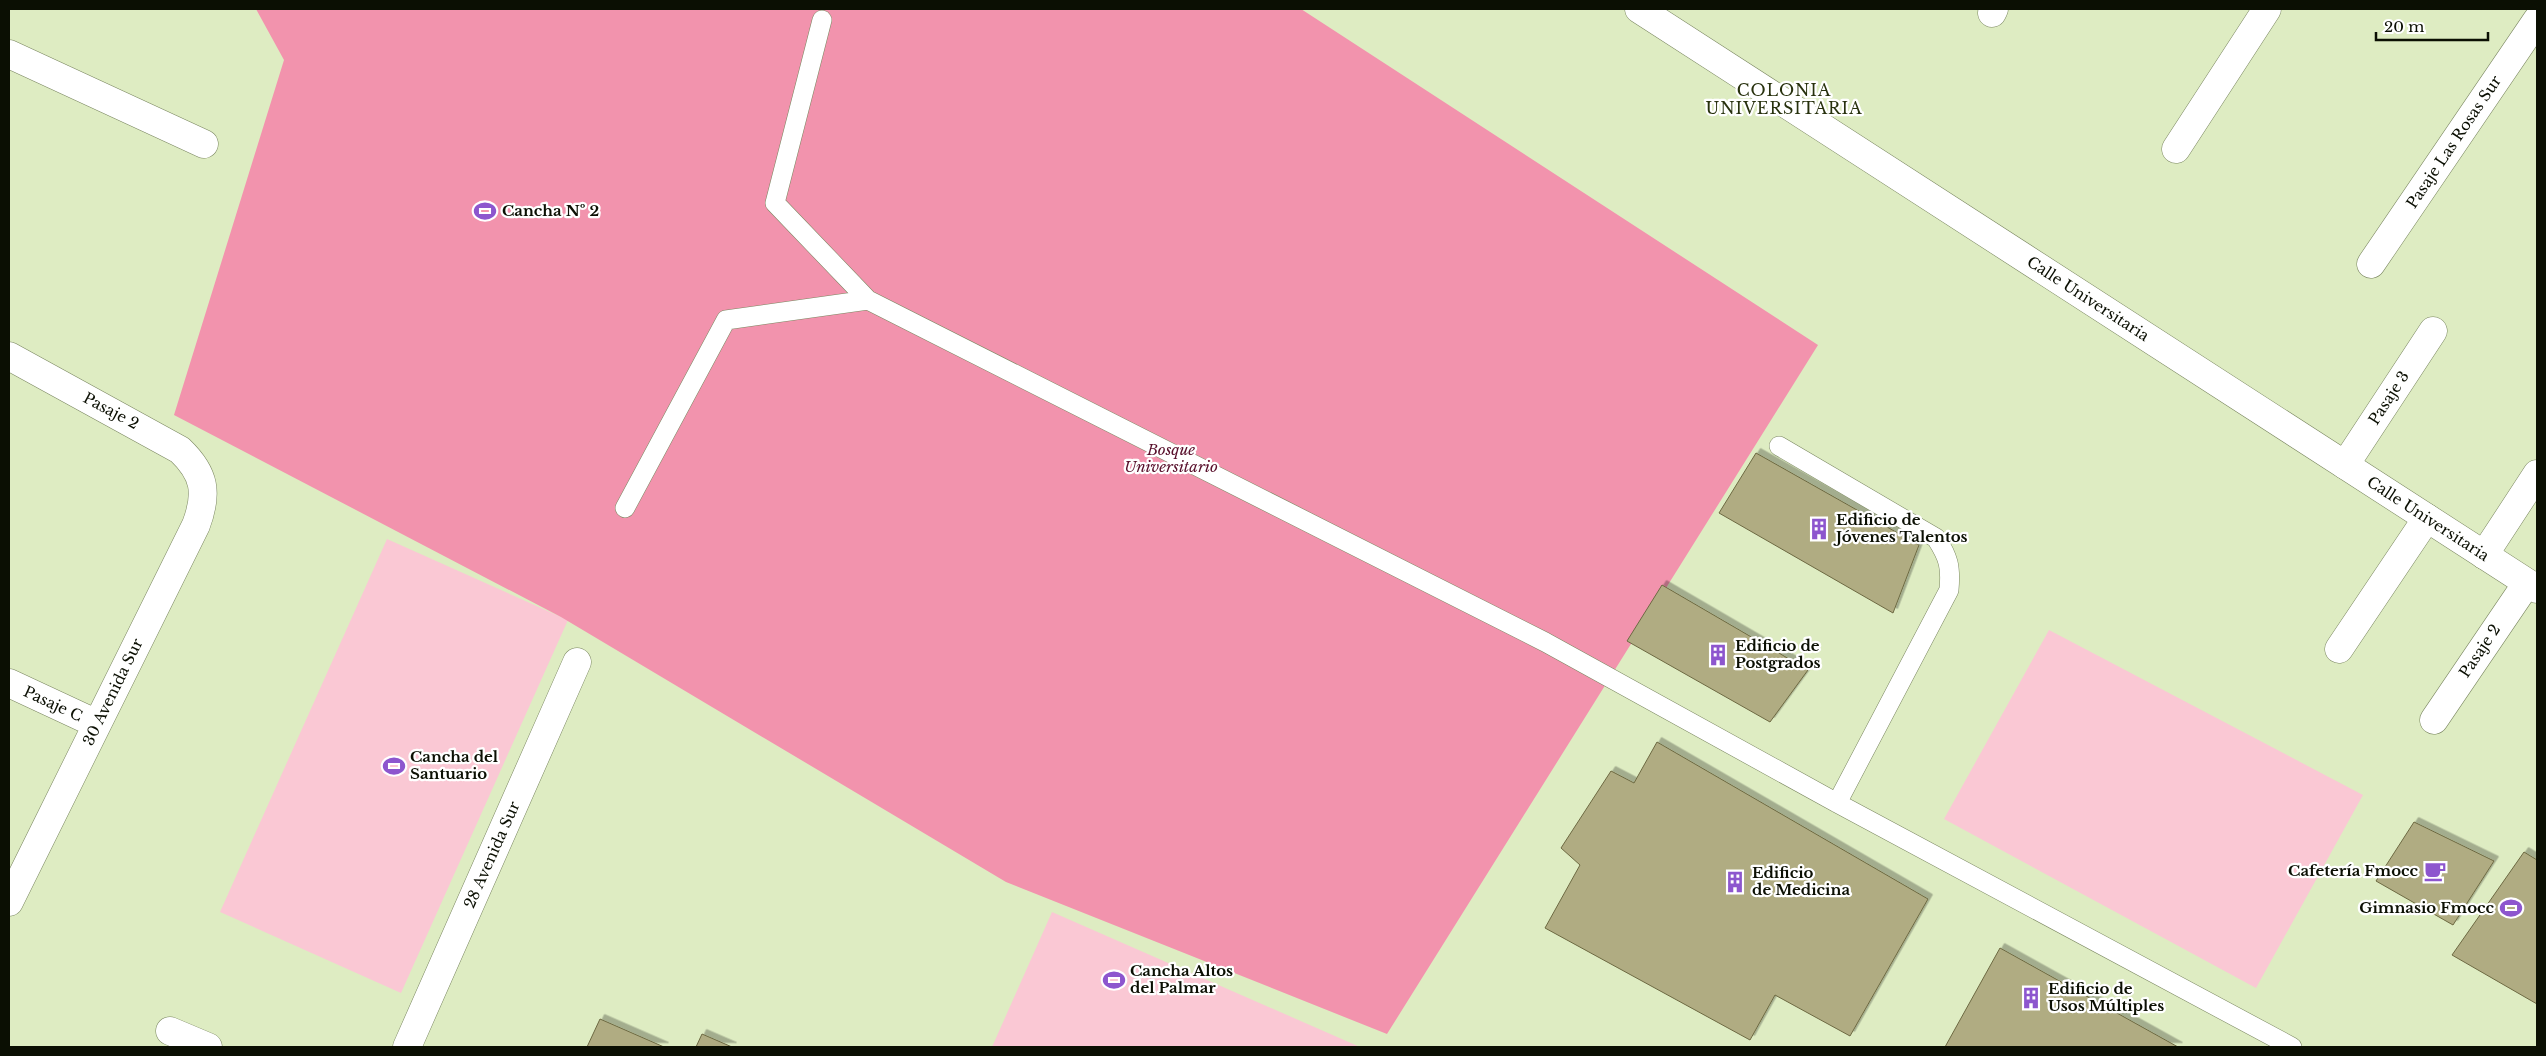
<svg xmlns="http://www.w3.org/2000/svg" width="2546" height="1056" font-family="'Libre Baskerville',serif">
  <style>
    .green { fill: #fac8d4 }
    .forest { fill: #f293ad }
    .building { fill: #b0ac82; stroke: #6d6942; filter: url(#shadow) }
    .lines { fill: none; stroke-linecap: round; stroke-linejoin: round }
    .service-casing { stroke: #7a8660; stroke-width: 20 }
    .pedestrian-casing { stroke: #7a8660; stroke-width: 29 }
    .minor-casing { stroke: #7a8660; stroke-width: 29 }
    .service { stroke: #fff; stroke-width: 19 }
    .pedestrian { stroke: #fff; stroke-width: 28 }
    .minor { stroke: #fff; stroke-width: 28 }
    .labels { text-anchor: middle; stroke-width: 4.5; stroke-linejoin: round; paint-order: stroke }
    .street-label { font-size: 15px; fill: #0b0f03; stroke: #fff }
    .poi-label { font-size: 15px; font-weight: bold; fill: #0b0f03; stroke: #fff; text-anchor: start }
    .park-label { font-size: 15px; font-style: italic; fill: #580f2b; stroke: #fff }
    .neighbourhood-label { font-size: 16px; letter-spacing: 1px; fill: #27310d; stroke: #fff }
  </style>
  <defs>
    <filter id="shadow"><feDropShadow dx="4.5" dy="-4.5" stdDeviation="0" flood-color="#0004"/></filter>
  </defs>
  <rect width="100%" height="100%" fill="#deecc2"/>
  <path class="green" d="M387,539L568,620L401,993L220,912Z
    M2049,630L2363,795L2256,988L1944,819Z
    M1052,912L1360,1047H992Z"/>
  <path class="forest" d="M256,9H1301L1818,345L1387,1034L1006,882L561,617L174,415L284,60Z"/>
  <path class="building" d="M1756,453L1919,545L1893,613L1719,513Z
    M1662,585L1808,670L1770,722L1627,641Z
    M1657,742L1928,899L1850,1036L1775,995L1750,1040L1545,928L1580,865L1561,848L1611,771L1634,783Z
    M2414,822L2494,861L2453,925L2376,881Z
    M2524,852L2537,860V1004L2452,955Z
    M2000,948L2178,1047H1945Z
    M600,1019L664,1047H587Z
    M702,1034L732,1047H696Z"/>
  <g class="lines">
    <g class="service-casing">
      <path id="service" d="M822,20L775,203L868,300L1545,642L1837,803L2292,1047
        M1779,446L1936,538C1949,558 1951,567 1949,590L1837,803
        M625,508L726,320L868,300"/>
    </g>
    <g class="pedestrian-casing">
      <path id="pedestrian" d="M2345,465L2433,331
        M2484,555L2537,474
        M2339,649L2427,518
        M2434,720L2527,583"/>
    </g>
    <g class="minor-casing">
      <path id="minor" d="M1639,9L2537,589
        M1992,13L1994,9
        M9,54L204,144
        M2176,149L2267,9
        M2371,264L2537,20
        M9,356L180,450C205,474 208,493 196,525L9,902
        M9,683L97,724
        M170,1031L208,1047
        M407,1047L577,662"/>
    </g>
    <use href="#service" class="service"/>
    <use href="#pedestrian" class="pedestrian"/>
    <use href="#minor" class="minor"/>
  </g>
  <defs>
    <g id="stadium-bare" transform="scale(1.725)"><path d="M0-5a6.5 5 0 1 0 0 10a6.5 5 0 1 0 0-10ZM-3.5-1.8h7v3.6h-7Z" fill="#8d56ce" stroke="#fff" stroke-width="2.5" paint-order="stroke"/></g>
    <g id="building-bare" transform="scale(1.725)"><path d="M-4-6H4V6H1V3H-1V6H-4ZM-2.5-4.3h1.7v1.8h-1.7ZM.8-4.3h1.7v1.8H.8ZM-2.5-1h1.7V.8h-1.7ZM.8-1h1.7V.8H.8Z" fill="#8d56ce" stroke="#fff" stroke-width="2.5" paint-order="stroke"/></g>
    <g id="cafe-bare" transform="scale(1.725)"><path d="M-5.5-4.5H6V0H3Q3 3.5 0 3.5H-2.5Q-5.5 3.5-5.5 0ZM3-3.2v2h1.7v-2ZM-6 4.5H4V6H-6Z" fill="#8d56ce" stroke="#fff" stroke-width="2.5" paint-order="stroke"/></g>
  </defs>
  <g fill-rule="evenodd">
    <use href="#stadium-bare" x="485" y="211"/>
    <use href="#building-bare" x="1819" y="529"/>
    <use href="#building-bare" x="1718" y="655"/>
    <use href="#stadium-bare" x="394" y="766"/>
    <use href="#cafe-bare" x="2435" y="871"/>
    <use href="#building-bare" x="1735" y="882"/>
    <use href="#stadium-bare" x="2511" y="908"/>
    <use href="#stadium-bare" x="1114" y="980"/>
    <use href="#building-bare" x="2031" y="998"/>
  </g>
  <g class="labels">
    <g class="street-label">
      <text transform="translate(2454 142) rotate(-56)" y="5">Pasaje Las Rosas Sur</text>
      <text transform="translate(2088 299) rotate(33)" y="5">Calle Universitaria</text>
      <text transform="translate(2389 398) rotate(-57)" y="5">Pasaje 3</text>
      <text transform="translate(111 411) rotate(28)" y="5">Pasaje 2</text>
      <text transform="translate(2428 519) rotate(33)" y="5">Calle Universitaria</text>
      <text transform="translate(2480 651) rotate(-56)" y="5">Pasaje 2</text>
      <text transform="translate(113 692) rotate(-64)" y="5">30 Avenida Sur</text>
      <text transform="translate(53 704) rotate(25)" y="5">Pasaje C</text>
      <text transform="translate(492 855) rotate(-66)" y="5">28 Avenida Sur</text>
    </g>
    <g class="poi-label">
      <text x="502" y="216">Cancha Nº 2</text>
      <text x="1836" y="525">Edificio de<tspan x="1836" dy="17">Jóvenes Talentos</tspan></text>
      <text x="1735" y="651">Edificio de<tspan x="1735" dy="17">Postgrados</tspan></text>
      <text x="410" y="762">Cancha del<tspan x="410" dy="17">Santuario</tspan></text>
      <text x="2418" y="876" text-anchor="end">Cafetería Fmocc</text>
      <text x="1752" y="878">Edificio<tspan x="1752" dy="17">de Medicina</tspan></text>
      <text x="2494" y="913" text-anchor="end">Gimnasio Fmocc</text>
      <text x="1130" y="976">Cancha Altos<tspan x="1130" dy="17">del Palmar</tspan></text>
      <text x="2048" y="994">Edificio de<tspan x="2048" dy="17">Usos Múltiples</tspan></text>
    </g>
    <g class="park-label">
      <text x="1171" y="455">Bosque<tspan x="1171" dy="17">Universitario</tspan></text>
    </g>
    <g class="neighbourhood-label">
      <text x="1784" y="96">COLONIA<tspan x="1784" dy="18">UNIVERSITARIA</tspan></text>
    </g>
  </g>
  <rect width="2546" height="1056" fill="none" stroke="#0b0f03" stroke-width="20"/>
  <path d="M2376 32v8h112v-8" fill="none" stroke="#0b0f03" stroke-width="2.5"/>
  <text x="2384" y="32" font-size="15" fill="#0b0f03" stroke="#ffffff" stroke-width="4" paint-order="stroke">20 m</text>
</svg>
